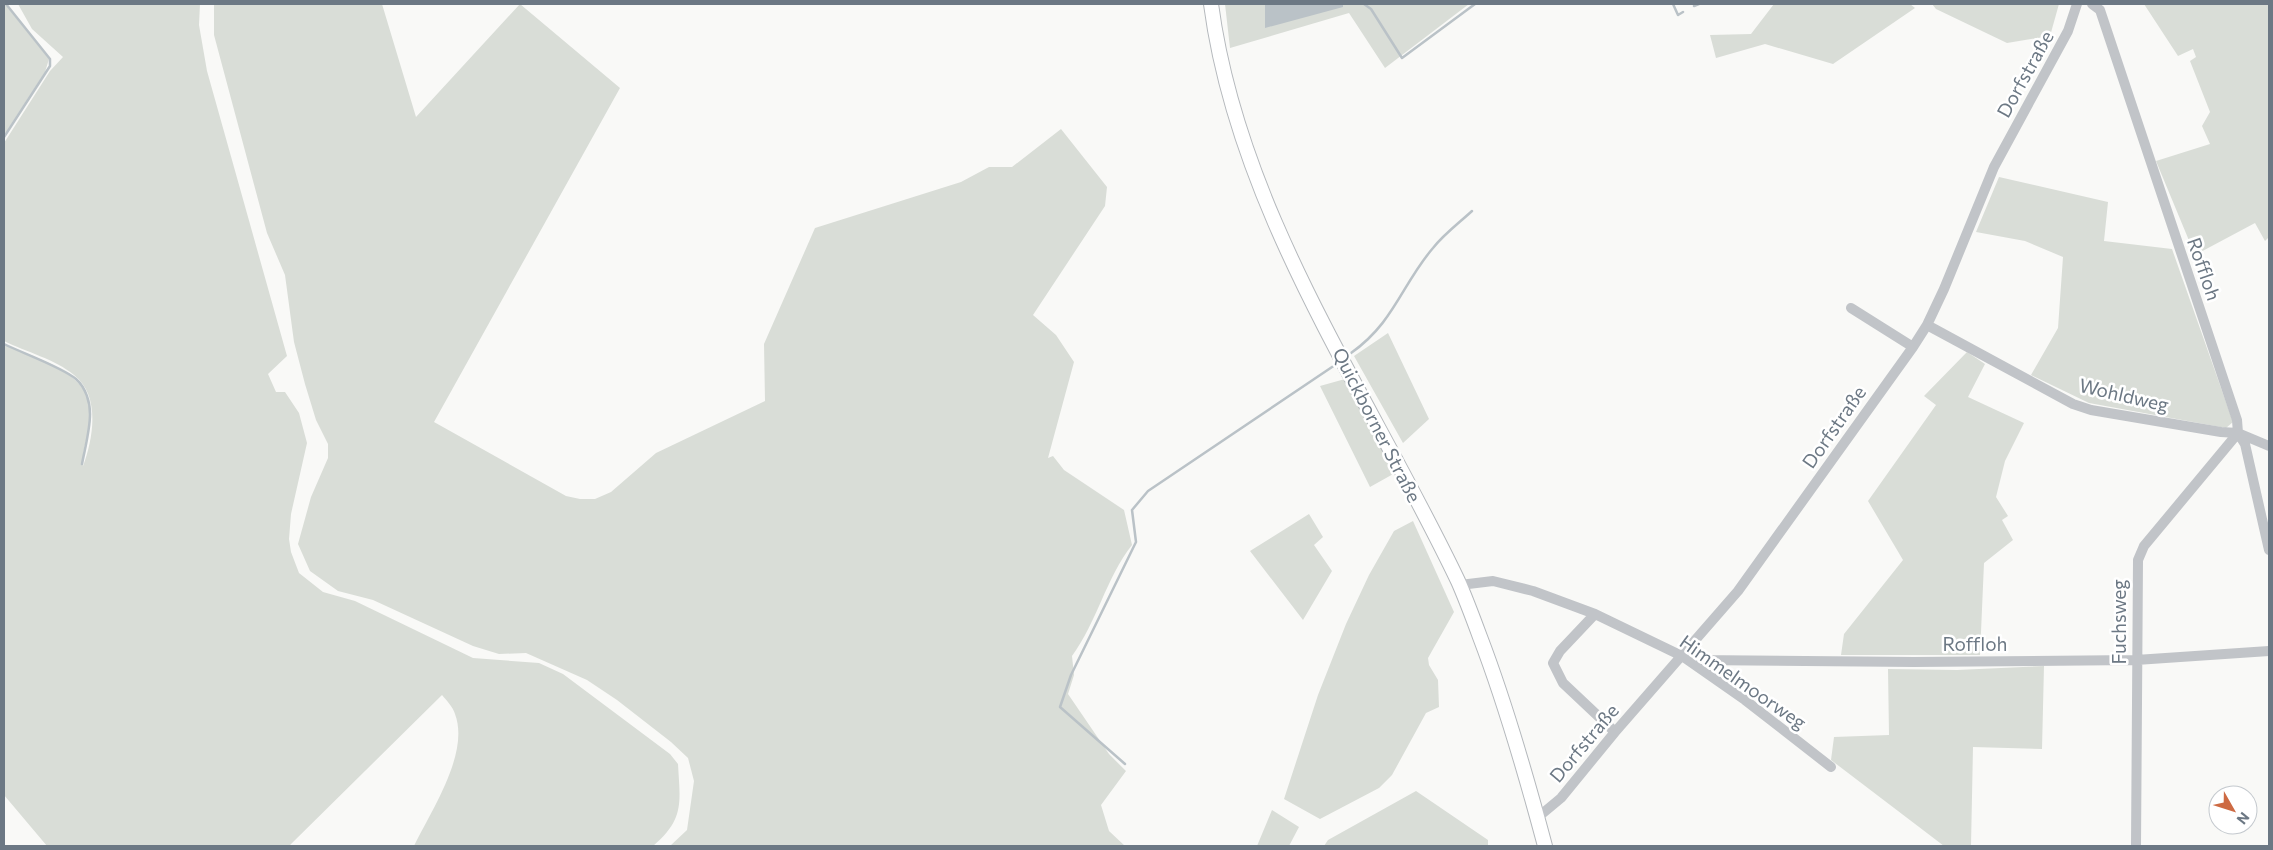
<svg xmlns="http://www.w3.org/2000/svg" width="2273" height="850" font-family="Commissioner,sans-serif">
  <style>
    .green { fill: #d9ddd7 }
    .water { fill: #bac2c7 }
    .lines { fill: none; stroke-linecap: round; stroke-linejoin: round }
    .stream { stroke: #bac2c7; stroke-width: 2.5 }
    .secondary-casing { stroke: #b4b8bc; stroke-width: 16 }
    .street { stroke: #c1c4c8; stroke-width: 10 }
    .secondary { stroke: #fff; stroke-width: 14 }
    .labels { text-anchor: middle; stroke-width: 5; stroke-linejoin: round; paint-order: stroke }
    .street-label { font-size: 19px; fill: #6c7884; stroke: #fff }
  </style>
  <rect width="100%" height="100%" fill="#f9f9f7"/>
  <path class="green" d="M5,4L49,59L45,72L4,135Z
    M18,4H200L199,25L207,71L287,356L268,374L276,392H285L299,413L307,443L291,514L289,539L291,552L299,573L323,592L355,601L473,658L539,663L563,674L670,754L678,764C680,802 685,819 653,846H414C431,811 470,753 455,714C453,707 446,700 442,695L289,846H47L4,795V344C36,359 93,372 91,416C90,432 81,450 83,466C93,439 101,396 74,375C55,359 26,352 4,341V143L50,71L63,57L32,29Z
    M214,4H382L416,117L520,4L620,88L434,422L566,496L580,499H595L611,492L656,453L765,401L764,344L815,228L961,182L989,167H1012L1061,129L1107,187L1105,206L1033,315L1056,335L1074,362L1048,458L1053,456L1064,470L1124,510L1132,545C1106,578 1097,622 1072,656L1074,675L1068,694L1109,754L1126,771L1101,805L1109,831L1125,846H670L687,830L694,781L688,758L671,742L617,700L587,680L526,653L499,654L473,646L373,600L338,591L310,571L298,544L311,497L328,458V444L316,420L305,384L294,342L285,275L267,233L214,35Z
    M1225,4H1469L1385,68L1349,13L1230,48Z
    M1774,4H1910L1915,8L1833,64L1765,44L1716,58L1710,35L1751,34Z
    M1932,4H2059L2050,36L2007,43L1936,9Z
    M2144,4H2269V237L2265,241L2255,223L2195,255L2156,161L2210,144L2202,126L2210,112L2190,61L2196,57L2193,49L2178,56Z
    M1999,177L2108,202L2104,241L2172,249L2233,422L2226,428L2089,403L2031,375L2058,328L2063,257L2025,241L1976,232Z
    M1388,333L1429,419L1403,443L1354,356Z
    M1967,352L1985,364L1968,397L2024,423L2005,461L1996,497L2008,516L2002,520L2013,540L1984,563L1980,655H1841L1844,634L1903,560L1868,501L1936,405L1924,396Z
    M1345,379L1395,473L1370,487L1320,386Z
    M1309,514L1323,537L1314,545L1332,571L1303,620L1250,551Z
    M1413,521L1454,612L1428,658L1429,665L1438,680L1439,707L1426,713L1392,775L1379,788L1320,819L1284,799L1318,695L1346,624L1369,575L1394,531Z
    M2044,666L2042,749L1973,747L1971,846H1944L1831,760L1834,737L1889,735L1888,669L1957,670Z
    M1416,791L1488,840V846H1324L1328,840Z
    M1272,810L1299,827L1289,846H1257Z"/>
  <path class="water" d="M1265,4H1343V7L1265,28Z"/>
  <g class="lines">
    <path class="stream" d="M1364,4L1371,9L1402,58L1475,4
      M1673,4L1678,15L1683,12
      M1694,6L1699,4
      M4,137L50,66V59L6,4
      M4,344C22,353 62,367 76,379C86,388 90,402 90,414C90,430 85,448 82,464
      M1351,353C1394,323 1402,284 1433,248C1444,234 1459,223 1472,211
      M1125,764L1060,707L1071,675L1136,542L1132,510L1148,491L1338,363"/>
    <g class="secondary-casing">
      <path id="secondary" d="M1211,4C1239,214 1369,394 1458,581C1466,599 1473,618 1480,637C1506,705 1526,775 1545,846"/>
    </g>
    <path class="street" d="M2092,4L2100,10L2237,420L2238,433L2245,444L2269,550
      M1851,308L1913,347
      M1927,325L2073,404L2091,410L2221,432L2238,433L2269,446
      M1460,585L1493,581L1533,591L1595,614L1682,656L1745,700L1831,767
      M1595,614L1560,651L1553,663L1563,683L1615,732
      M1682,656L1695,660L1914,662L2136,660L2269,651
      M1537,818L1561,798L1615,732L1738,591L1913,347L1927,325L1944,289L1994,167L2068,31L2077,4
      M2136,846L2138,560L2144,546L2238,433"/>
    <use href="#secondary" class="secondary"/>
  </g>
  <g class="labels">
    <g class="street-label">
      <text transform="translate(2025 74) rotate(-61)" y="7">Dorfstraße</text>
      <text transform="translate(2204 269) rotate(71)" y="7">Roffloh</text>
      <text transform="translate(2124 395) rotate(13)" y="7">Wohldweg</text>
      <text transform="translate(1377 425) rotate(63)" y="7">Quickborner Straße</text>
      <text transform="translate(1834 427) rotate(-55)" y="7">Dorfstraße</text>
      <text transform="translate(2119 622) rotate(-90)" y="7">Fuchsweg</text>
      <text x="1975" y="651">Roffloh</text>
      <text transform="translate(1743 682) rotate(35)" y="7">Himmelmoorweg</text>
      <text transform="translate(1584 743) rotate(-50)" y="7">Dorfstraße</text>
    </g>
  </g>
  <rect width="2273" height="850" fill="none" stroke="#6c7884" stroke-width="10"/>
  <g transform="translate(2233 810) rotate(129)"><circle r="24" fill="#ffffff" stroke="#c4c9ce"/>
  <path d="M0-4L9 19L0 12L-9 19Z" fill="#cd6a43"/>
  <text y="-8" font-size="14" font-weight="bold" text-anchor="middle" fill="#6c7884">N</text>
  </g>
</svg>
